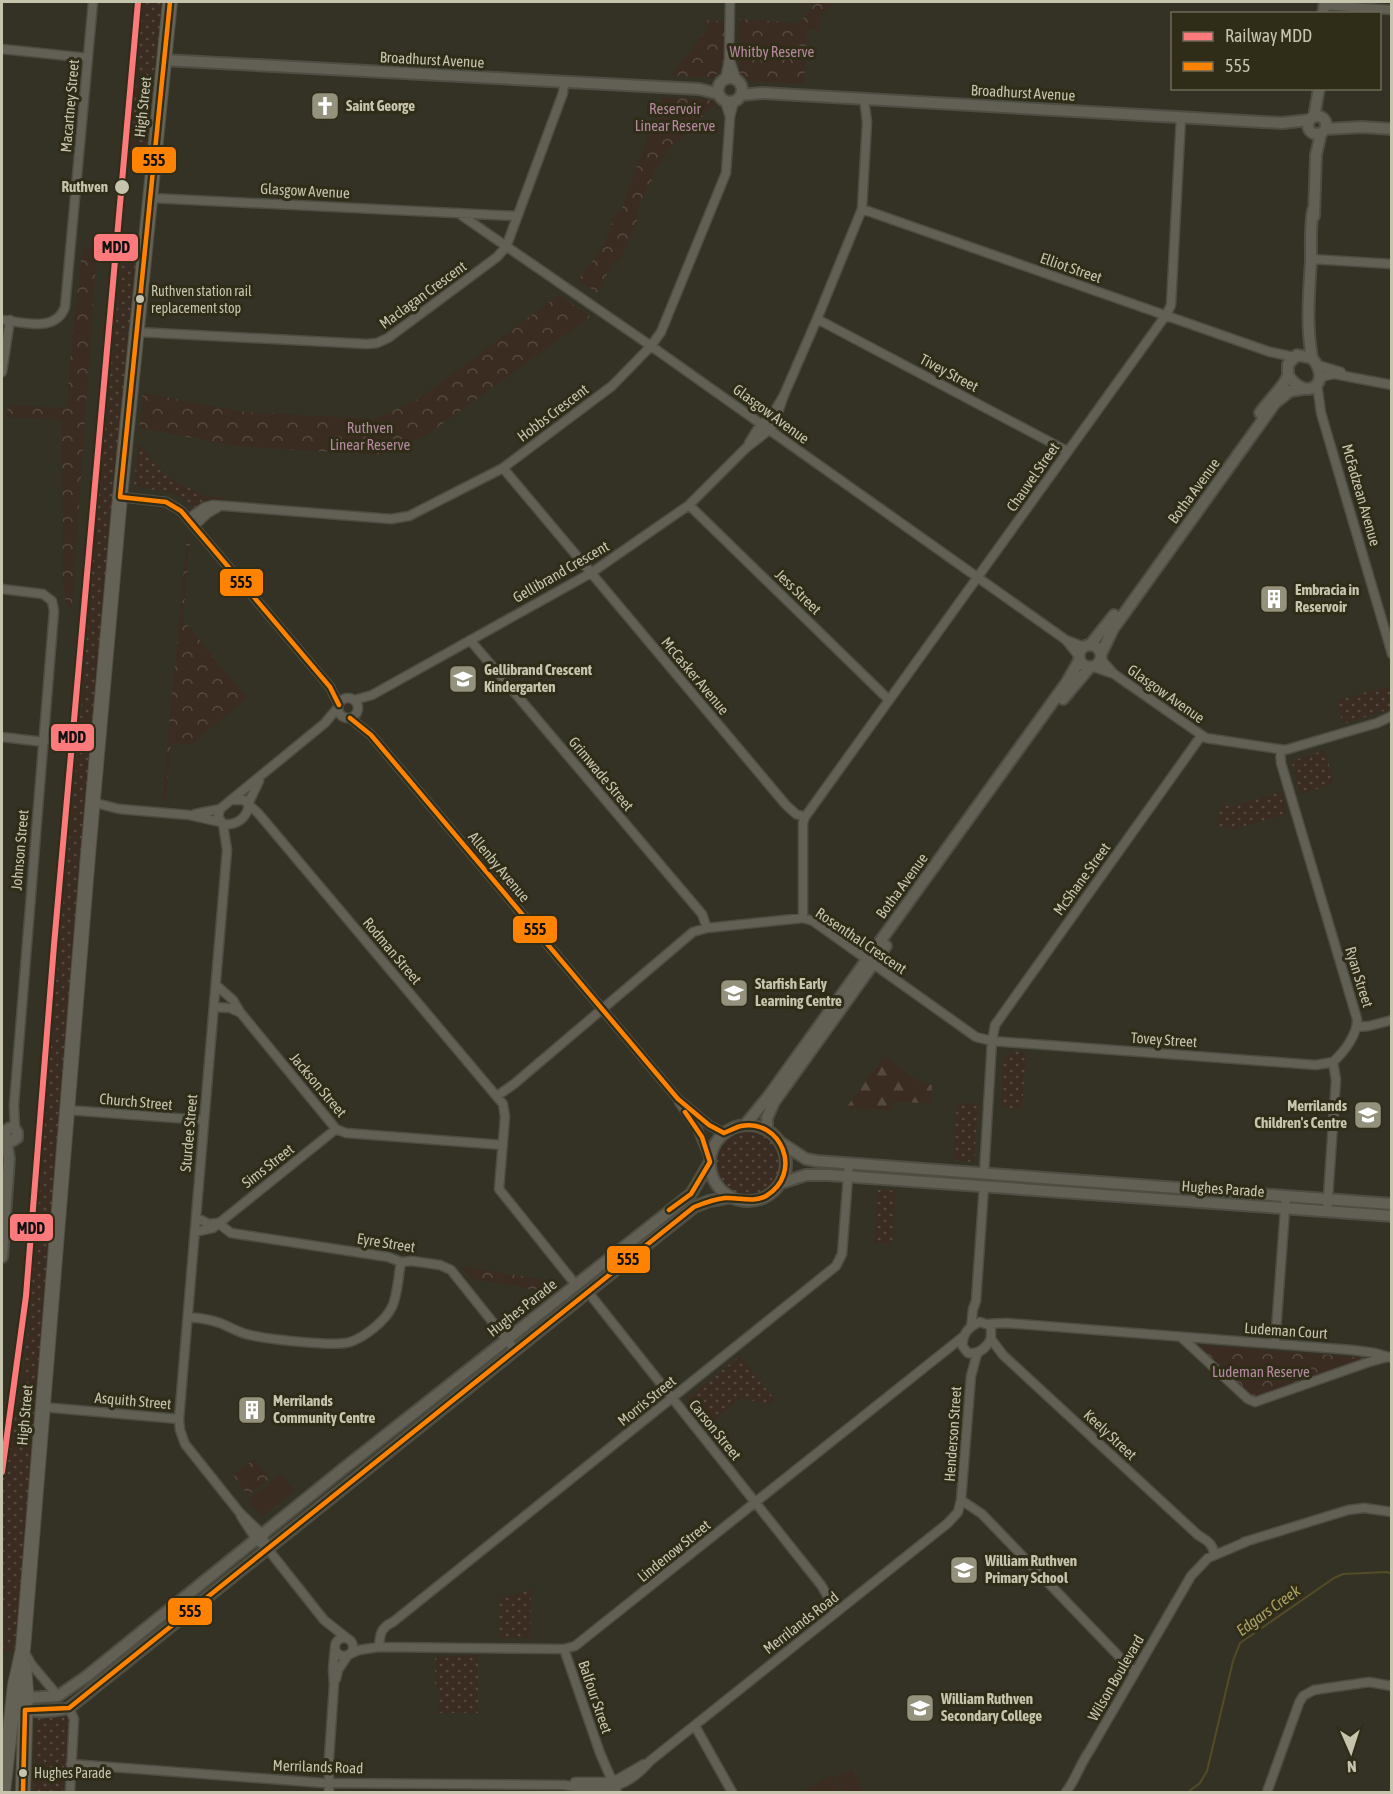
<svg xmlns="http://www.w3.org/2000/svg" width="1393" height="1794" font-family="'Asap Condensed',sans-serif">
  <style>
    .grass { fill: url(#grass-dots) }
    .forest { fill: url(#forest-firs) }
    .park { fill: url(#park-crowns) }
    .pitch { fill: #3a2c21 }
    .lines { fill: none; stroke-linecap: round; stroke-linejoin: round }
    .stream { stroke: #534c26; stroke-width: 2 }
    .minor-casing { stroke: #4e4d43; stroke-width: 11 }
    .tertiary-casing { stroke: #4e4d43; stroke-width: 14 }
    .primary-casing { stroke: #514f41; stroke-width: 16 }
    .minor { stroke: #626054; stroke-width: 8 }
    .tertiary { stroke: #626054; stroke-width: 10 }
    .primary { stroke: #646257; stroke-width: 14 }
    .bus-1-casing { stroke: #2f2c18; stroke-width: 9 }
    .bus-1 { stroke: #ff8200; stroke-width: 4.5 }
    .rail-1-casing { stroke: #2f2c18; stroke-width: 10 }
    .rail-1 { stroke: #fc7a7c; stroke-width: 6 }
    .stop-dot { fill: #c7c4ad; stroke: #2f2c18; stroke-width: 2 }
    .labels { text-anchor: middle; stroke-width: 6; stroke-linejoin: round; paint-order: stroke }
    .bus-label { font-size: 14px; fill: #c7c4ad; stroke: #2f2c18; text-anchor: start }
    .park-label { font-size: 15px; fill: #b3899e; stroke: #2f2c18 }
    .street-label { font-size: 15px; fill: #c7c4ad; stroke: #2f2c18 }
    .poi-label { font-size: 15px; font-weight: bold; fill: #c7c4ad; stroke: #2f2c18; text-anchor: start }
    .stop-label { font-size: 15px; font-weight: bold; fill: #c7c4ad; stroke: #2f2c18; text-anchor: end }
    .water-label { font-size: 16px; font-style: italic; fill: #aaa062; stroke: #2f2c18 }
    .line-badge { stroke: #2f2c18; stroke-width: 2 }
    .pale-badge-label { font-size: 16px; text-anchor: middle; font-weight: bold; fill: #111 }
  </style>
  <defs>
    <pattern id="grass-dots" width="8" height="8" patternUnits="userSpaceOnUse" patternTransform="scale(1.5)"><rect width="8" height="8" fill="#3a2c21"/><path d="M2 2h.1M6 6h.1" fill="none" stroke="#55493f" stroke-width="1.8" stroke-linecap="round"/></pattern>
    <pattern id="forest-firs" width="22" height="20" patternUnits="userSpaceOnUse" patternTransform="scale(1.5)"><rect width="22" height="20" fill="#3a2c21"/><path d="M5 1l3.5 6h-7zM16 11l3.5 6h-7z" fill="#55493f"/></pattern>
    <pattern id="park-crowns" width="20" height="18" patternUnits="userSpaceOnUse" patternTransform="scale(1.5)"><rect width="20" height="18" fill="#3a2c21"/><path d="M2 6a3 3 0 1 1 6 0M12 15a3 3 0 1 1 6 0" fill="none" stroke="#55493f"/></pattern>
  </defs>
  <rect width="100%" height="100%" fill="#343224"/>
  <path class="grass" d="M143,2H163L147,159L129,161Z
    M123,247H127L136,261L114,478L82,841L19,1608L14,1652L4,1650L2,1680L6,1610L2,1604L4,1569L2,1568V1484L22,1383L29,1324L54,1007L84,678L94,539Z
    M138,443L167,477L205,496L225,498L224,501L206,504L196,508L176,494L134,486Z
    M1390,686L1392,707L1390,709L1343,724L1337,700Z
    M1325,750L1334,784L1300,794L1292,763L1295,760Z
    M1281,792L1287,814L1233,829L1216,826L1222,803L1231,807Z
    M1013,1052H1026L1022,1109L1001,1108L1003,1058Z
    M957,1103L978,1104L974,1162L953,1160Z
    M713 1163a35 35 0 1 1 70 0a35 35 0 1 1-70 0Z
    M878,1190L896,1191L892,1245L874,1243Z
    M740,1356L776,1401L770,1405L742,1398L708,1425L689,1402L690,1396Z
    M531,1589L530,1638H500L499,1599Z
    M478,1655V1713H435L439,1710V1689L435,1686V1657Z
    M39,1716H66L69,1718L63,1792H34L35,1718Z"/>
  <path class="forest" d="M884,1057L921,1083L932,1085L931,1103L891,1102V1110L846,1108Z"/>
  <path class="park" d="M817,2H834L820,17V31L807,30L804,84L748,81L740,73L739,19L799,23Z
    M706,20L725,22L724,65L713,78L671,75L708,28Z
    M662,97L712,100L715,104L667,152L655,170L650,186L639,203L637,225L618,262L613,261L598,293L578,280L602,248L616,213L621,211Z
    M83,247L97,249L72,607H67L63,586L62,420L6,417L8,405L67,408L72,337Z
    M559,295L590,317L428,434L380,455L236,446L139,428L143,393L245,412L375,419L418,399Z
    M187,537L190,541L183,620L247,698L191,745L171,743L166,801L162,800Z
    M460,1266L559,1282L547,1292L472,1279Z
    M1198,1345L1369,1358L1258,1396H1253Z
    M255,1459L270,1479L248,1495L233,1475Z"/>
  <path class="pitch" d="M281,1474L294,1491L261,1517L248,1500Z
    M852,1770L864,1792H844L836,1778Z
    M832,1775L841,1790L838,1792H804L803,1791Z"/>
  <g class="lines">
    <path class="stream" d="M1188,1792L1200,1783L1207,1771L1233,1661L1240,1643L1334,1578L1343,1574L1387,1572L1392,1574"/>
    <g class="minor-casing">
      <path id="minor" d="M1324,5L1392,10
        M2,49L88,58
        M730,61L737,81
        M725,80L729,60L730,2
        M725,101L730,117
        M151,198L517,216
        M862,209L1270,352L1294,357
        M458,213L651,346L1066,640L1084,647
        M1311,259L1392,264
        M817,319L1067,451
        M2,320C23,322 56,333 65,307L93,2
        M137,332L367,344L377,343L388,338L497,257L506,247L563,93L564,82
        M1318,365L1341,372
        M2,372L10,320
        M1321,377L1334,374L1392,385
        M1317,384L1321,413L1392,654
        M749,443L757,430L774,412L784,395L817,319L862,209L867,122L864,99
        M503,468L786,805L796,814L805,817
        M120,497L166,502L181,511L330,687L339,705
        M689,505L888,699
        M188,519L205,507L213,505L391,519L409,516L503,468L612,386L651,346L661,332L726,173L730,117L734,101
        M194,526L208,513L217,508
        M2,589L43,594L52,601L54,611L14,1105L15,1129
        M470,640L702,914L707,928
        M1066,640L1078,655
        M1101,659L1114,674L1206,738L1285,750L1377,723L1392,716
        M1094,667L1111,673
        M338 708a10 10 0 1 1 20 0a10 10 0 1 1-20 0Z
        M354,700L372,695L591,573L689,505L746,448L769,430L774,424L784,395
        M350,718L371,735L678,1099L709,1125L724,1133
        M1201,736L995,1025L992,1041L1316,1065L1333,1062
        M2,737L44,742
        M1280,750L1281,763L1357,1019C1358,1034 1344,1052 1333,1062L1336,1080L1327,1212
        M231,800H244L249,805C247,818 236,826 223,824L218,817L220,809L325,723L339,706
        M92,802L119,809L189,815L220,822
        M248,804L259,781
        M249,805L258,813L503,1104L505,1117L499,1189L576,1285
        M195,814L220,809
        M803,918V823L805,817L1166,315L1171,305L1181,117
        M216,985L233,1000L240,1012L336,1129L346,1133L503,1145
        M214,1007L230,1008L239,1012
        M1357,1027L1369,1026L1392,1020
        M497,1096L514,1084L693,932L707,928L803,918L813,921L976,1037L992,1041L984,1174
        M679,1102L697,1128L710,1159
        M67,1110L203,1120
        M197,1218L209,1224L217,1223
        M218,1223L231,1233L388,1257L401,1262L412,1261L440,1265L451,1270L515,1350
        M195,1232L213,1228L336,1129
        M588,1292L821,1585L837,1612
        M188,1317C199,1318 209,1319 220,1323C230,1327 239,1333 250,1335C267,1339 334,1347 350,1342C365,1337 385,1321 392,1307C398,1294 398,1277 401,1262
        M980,1322L989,1325L991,1329V1339C986,1348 979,1355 968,1353L963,1347C961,1335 969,1326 980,1322Z
        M986,1324L1006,1323L1352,1350L1375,1353L1392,1358
        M971,1327L973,1309L976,1301L984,1186
        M1181,1337L1248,1399L1255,1402L1369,1362L1388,1357
        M991,1339L1003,1355L1198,1535C1206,1540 1214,1544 1214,1555
        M1275,1344L1286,1196
        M977,1354L971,1376L961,1500L982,1514L1135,1673
        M42,1407L179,1419L180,1430L185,1444L240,1513L262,1534L267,1548
        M179,1419L227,850L223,824
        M241,1516L256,1539L267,1548L324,1620L348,1639
        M1244,1542L1348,1510L1364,1508L1392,1512
        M335 1647a9 9 0 1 1 18 0a9 9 0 1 1-18 0Z
        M379,1647C380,1635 380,1628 393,1622L836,1266L842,1254L849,1164
        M564,1649L600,1753L617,1792
        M23,1650L32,1665L58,1696
        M350,1654L359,1650L379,1647L564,1649L575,1646L964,1336
        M336,1679L338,1670L348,1655
        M69,1708L74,1719L70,1792
        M695,1726L732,1792
        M71,1764L324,1783L564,1785C601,1792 625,1791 650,1761L948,1523L958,1512L961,1500
        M575,1782H606L618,1779L644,1764
        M329,1792V1758L334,1685L333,1669L335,1647
        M1066,1792C1076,1779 1080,1764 1090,1750L1191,1576L1208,1558L1248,1541
        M1267,1792L1299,1703L1303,1696L1314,1690L1369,1682L1392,1686"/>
    </g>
    <g class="tertiary-casing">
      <path id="tertiary" d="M1323,14L1325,2
        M164,60L699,89L719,94
        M718 90a12 12 0 1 1 24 0a12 12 0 1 1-24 0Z
        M741,95L762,93L1282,123L1309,120
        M1308 125a9 9 0 1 1 18 0a9 9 0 1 1-18 0Z
        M1314,117L1319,88
        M1325,129L1362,127L1392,129
        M1314,216L1316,155L1321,133
        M1297,355L1312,358C1333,382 1307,404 1288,375V364Z
        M1312,358C1306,323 1309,295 1311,260C1311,243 1310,227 1313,210
        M1260,413C1267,402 1285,386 1288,375
        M1079 656a11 11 0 1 1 22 0a11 11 0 1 1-22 0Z
        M1090,645L1114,615
        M1101,654L1113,629L1275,403L1290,391L1303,389
        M1063,699L1089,668
        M710 1163a38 38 0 1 1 76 0a38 38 0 1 1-76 0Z
        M745,1125L768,1097L1067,682L1079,661
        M767,1130V1118L774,1102L886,946
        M2,1136L12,1141L17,1138V1132L14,1128H10L5,1131V1137
        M780,1142L806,1159L817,1161L1392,1204
        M781,1183L806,1175H828L1392,1216
        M2,1257L9,1159L6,1139
        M19,1701L26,1698L58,1696L87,1676L343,1469L691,1194L710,1162
        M20,1707C32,1714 55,1711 69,1708L694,1207L709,1201L732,1197"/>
    </g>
    <g class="primary-casing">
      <path id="primary" d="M3,1792L15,1685L23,1649L88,855L120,497L170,2
        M23,1792L26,1691L24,1666"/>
    </g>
    <use href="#minor" class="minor"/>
    <use href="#tertiary" class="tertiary"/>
    <use href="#primary" class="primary"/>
    <g class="bus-1-casing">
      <path id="bus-1" d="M120,497L170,2
        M120,497L166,502L181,511L330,687L339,705
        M669,1210L691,1194L710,1162L702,1137L685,1112
        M23,1792L25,1710L69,1708L694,1207C704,1203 714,1199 725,1198C738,1197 754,1203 766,1196C804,1173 781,1118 741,1126C736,1127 729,1131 724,1133L709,1125L678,1099L371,735L350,718"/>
    </g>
    <use href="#bus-1" class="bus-1"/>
    <g class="rail-1-casing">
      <path id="rail-1" d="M2,1472L26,1296L54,945L138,2"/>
    </g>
    <use href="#rail-1" class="rail-1"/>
  </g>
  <defs>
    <g id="church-square" transform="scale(1.5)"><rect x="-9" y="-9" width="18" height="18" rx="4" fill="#94917d" stroke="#2f2c18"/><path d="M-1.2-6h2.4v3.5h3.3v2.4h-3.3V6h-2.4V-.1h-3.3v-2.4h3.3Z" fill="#fff"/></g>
    <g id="building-square" transform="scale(1.5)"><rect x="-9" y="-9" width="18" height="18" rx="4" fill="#94917d" stroke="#2f2c18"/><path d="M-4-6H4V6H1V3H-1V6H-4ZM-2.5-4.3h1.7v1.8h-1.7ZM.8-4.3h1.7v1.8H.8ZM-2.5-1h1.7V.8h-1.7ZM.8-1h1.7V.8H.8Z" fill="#fff"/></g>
    <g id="school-square" transform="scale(1.5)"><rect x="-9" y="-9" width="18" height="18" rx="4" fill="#94917d" stroke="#2f2c18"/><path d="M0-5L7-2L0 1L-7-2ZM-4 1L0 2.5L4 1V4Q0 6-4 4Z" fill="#fff"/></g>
  </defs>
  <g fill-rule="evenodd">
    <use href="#church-square" x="325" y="106"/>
    <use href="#building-square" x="1274" y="599"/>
    <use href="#school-square" x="463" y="679"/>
    <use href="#school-square" x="734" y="993"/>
    <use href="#school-square" x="1368" y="1115"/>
    <use href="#building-square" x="252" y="1410"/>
    <use href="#school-square" x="964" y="1570"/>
    <use href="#school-square" x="920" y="1708"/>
  </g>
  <g class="stop-dot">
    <circle cx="122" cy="187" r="8"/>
    <circle cx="140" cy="299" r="5"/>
    <circle cx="23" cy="1773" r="5"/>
  </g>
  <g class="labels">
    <g class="bus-label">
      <text x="151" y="296">Ruthven station rail<tspan x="151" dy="17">replacement stop</tspan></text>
      <text x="34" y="1778">Hughes Parade</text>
    </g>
    <g class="park-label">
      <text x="772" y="57">Whitby Reserve</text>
      <text x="675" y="114">Reservoir<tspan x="675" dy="17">Linear Reserve</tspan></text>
      <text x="370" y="433">Ruthven<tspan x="370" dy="17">Linear Reserve</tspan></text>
      <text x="1261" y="1377">Ludeman Reserve</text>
    </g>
    <g class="street-label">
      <text transform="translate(432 60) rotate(3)" y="5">Broadhurst Avenue</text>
      <text transform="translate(1023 93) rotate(3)" y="5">Broadhurst Avenue</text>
      <text transform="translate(70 106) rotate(-85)" y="5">Macartney Street</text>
      <text transform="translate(143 107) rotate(-84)" y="5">High Street</text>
      <text transform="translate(305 191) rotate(3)" y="5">Glasgow Avenue</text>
      <text transform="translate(1071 268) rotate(19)" y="5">Elliot Street</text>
      <text transform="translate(423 295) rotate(-36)" y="5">Maclagan Crescent</text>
      <text transform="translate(949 373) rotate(28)" y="5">Tivey Street</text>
      <text transform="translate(553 413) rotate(-37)" y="5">Hobbs Crescent</text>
      <text transform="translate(771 414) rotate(36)" y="5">Glasgow Avenue</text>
      <text transform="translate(1033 477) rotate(-55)" y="5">Chauvel Street</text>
      <text transform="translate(1194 491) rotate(-54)" y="5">Botha Avenue</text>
      <text transform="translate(1361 495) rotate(74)" y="5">McFadzean Avenue</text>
      <text transform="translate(561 572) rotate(-30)" y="5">Gellibrand Crescent</text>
      <text transform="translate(798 592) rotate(44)" y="5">Jess Street</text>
      <text transform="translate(695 676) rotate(50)" y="5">McCasker Avenue</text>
      <text transform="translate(1166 694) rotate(35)" y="5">Glasgow Avenue</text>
      <text transform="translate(601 774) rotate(50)" y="5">Grimwade Street</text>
      <text transform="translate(20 850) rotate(-85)" y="5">Johnson Street</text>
      <text transform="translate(499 867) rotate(50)" y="5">Allenby Avenue</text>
      <text transform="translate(1082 879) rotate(-54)" y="5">McShane Street</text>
      <text transform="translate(902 886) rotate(-54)" y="5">Botha Avenue</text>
      <text transform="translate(861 941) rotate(34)" y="5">Rosenthal Crescent</text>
      <text transform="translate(392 951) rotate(50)" y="5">Rodman Street</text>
      <text transform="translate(1359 977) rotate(73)" y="5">Ryan Street</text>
      <text transform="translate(1164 1040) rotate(4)" y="5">Tovey Street</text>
      <text transform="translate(318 1085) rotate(50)" y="5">Jackson Street</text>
      <text transform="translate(136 1102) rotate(5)" y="5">Church Street</text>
      <text transform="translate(189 1133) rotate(-85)" y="5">Sturdee Street</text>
      <text transform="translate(268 1166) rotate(-38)" y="5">Sims Street</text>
      <text transform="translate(1223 1189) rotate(4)" y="5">Hughes Parade</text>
      <text transform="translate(386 1243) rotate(9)" y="5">Eyre Street</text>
      <text transform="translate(522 1308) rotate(-38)" y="5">Hughes Parade</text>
      <text transform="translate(1286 1331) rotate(4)" y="5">Ludeman Court</text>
      <text transform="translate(133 1401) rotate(5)" y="5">Asquith Street</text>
      <text transform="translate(647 1401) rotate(-39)" y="5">Morris Street</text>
      <text transform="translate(25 1415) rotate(-85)" y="5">High Street</text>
      <text transform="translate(715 1430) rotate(51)" y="5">Carson Street</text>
      <text transform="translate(953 1434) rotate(-86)" y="5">Henderson Street</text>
      <text transform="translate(1110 1435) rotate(43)" y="5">Keely Street</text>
      <text transform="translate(674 1551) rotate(-39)" y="5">Lindenow Street</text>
      <text transform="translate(801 1623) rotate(-38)" y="5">Merrilands Road</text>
      <text transform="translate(1116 1678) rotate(-60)" y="5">Wilson Boulevard</text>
      <text transform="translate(595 1697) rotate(71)" y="5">Balfour Street</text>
      <text transform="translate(318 1767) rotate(2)" y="5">Merrilands Road</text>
    </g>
    <g class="poi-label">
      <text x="346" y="111">Saint George</text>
      <text x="1295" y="595">Embracia in<tspan x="1295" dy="17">Reservoir</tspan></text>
      <text x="484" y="675">Gellibrand Crescent<tspan x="484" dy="17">Kindergarten</tspan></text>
      <text x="755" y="989">Starfish Early<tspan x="755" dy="17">Learning Centre</tspan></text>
      <text x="1347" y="1111" text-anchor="end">Merrilands<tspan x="1347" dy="17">Children's Centre</tspan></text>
      <text x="273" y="1406">Merrilands<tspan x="273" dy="17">Community Centre</tspan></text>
      <text x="985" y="1566">William Ruthven<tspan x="985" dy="17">Primary School</tspan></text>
      <text x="941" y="1704">William Ruthven<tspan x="941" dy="17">Secondary College</tspan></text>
    </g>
    <g class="stop-label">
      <text x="108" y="192">Ruthven</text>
    </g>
    <g class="water-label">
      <text transform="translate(1268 1610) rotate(-36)" y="6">Edgars Creek</text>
    </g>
  </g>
  <g class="line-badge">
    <rect x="131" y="146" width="46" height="28" rx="6" fill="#ff8200"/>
    <rect x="93" y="233" width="46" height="29" rx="6" fill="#fc7a7c"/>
    <rect x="219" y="568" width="45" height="29" rx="6" fill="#ff8200"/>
    <rect x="50" y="723" width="45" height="29" rx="6" fill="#fc7a7c"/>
    <rect x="512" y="915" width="46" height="29" rx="6" fill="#ff8200"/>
    <rect x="9" y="1213" width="45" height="29" rx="6" fill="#fc7a7c"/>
    <rect x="606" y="1245" width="45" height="29" rx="6" fill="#ff8200"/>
    <rect x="167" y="1597" width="46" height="29" rx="6" fill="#ff8200"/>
  </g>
  <g class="pale-badge-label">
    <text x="154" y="166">555</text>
    <text x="116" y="253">MDD</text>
    <text x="241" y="588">555</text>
    <text x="72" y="743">MDD</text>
    <text x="535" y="935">555</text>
    <text x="31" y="1234">MDD</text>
    <text x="628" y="1265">555</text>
    <text x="190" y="1617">555</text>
  </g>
  <rect width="1393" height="1794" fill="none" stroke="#c7c4ad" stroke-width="6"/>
  <rect x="1171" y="12" width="210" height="78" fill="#2f2c18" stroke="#6c6954" stroke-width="1.5"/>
  <rect x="1183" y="32" width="30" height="9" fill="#fc7a7c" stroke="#6c6954" stroke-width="1.5"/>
  <text x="1225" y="42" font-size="18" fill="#c7c4ad">Railway MDD</text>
  <rect x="1183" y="62" width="30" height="9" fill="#ff8200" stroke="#6c6954" stroke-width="1.5"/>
  <text x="1225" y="72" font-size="18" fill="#c7c4ad">555</text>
  <g transform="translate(1351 1752) rotate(177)" stroke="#2f2c18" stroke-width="4.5" paint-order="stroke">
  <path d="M0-4.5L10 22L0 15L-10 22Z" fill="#c7c4ad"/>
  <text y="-9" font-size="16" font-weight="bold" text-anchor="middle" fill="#c7c4ad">N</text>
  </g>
</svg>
